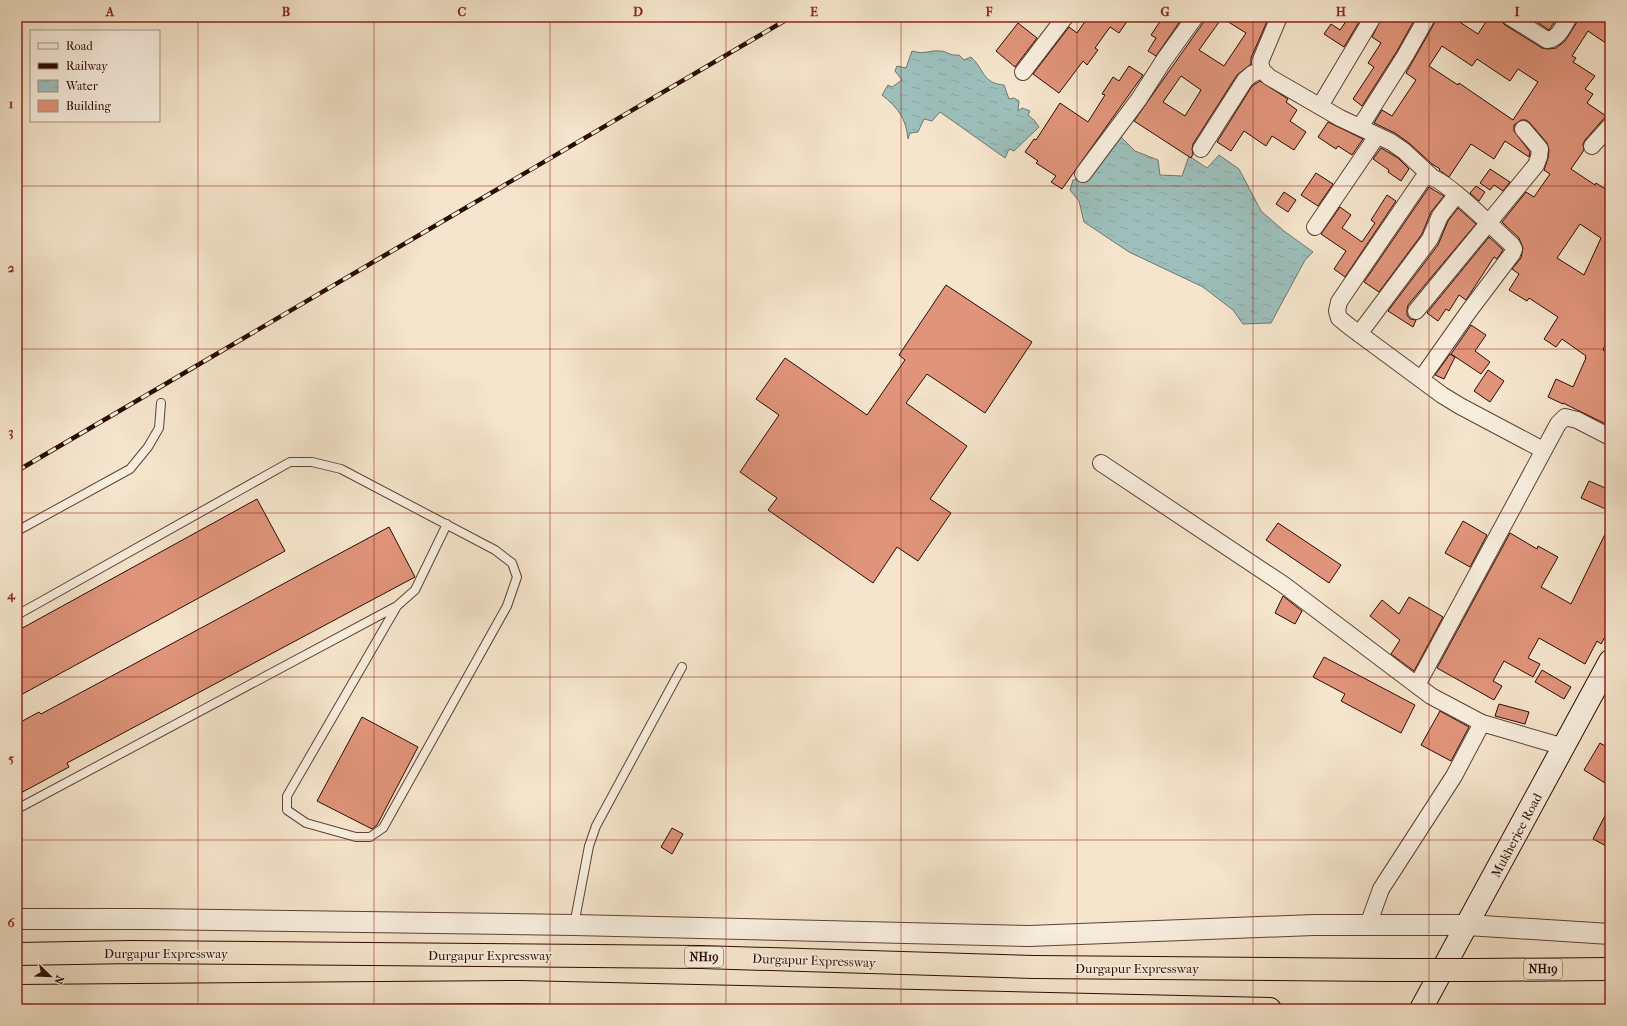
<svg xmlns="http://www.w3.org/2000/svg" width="1627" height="1026" font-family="'IM FELL French Canon',serif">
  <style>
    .water { fill: url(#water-ripples); stroke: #6f7770 }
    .building { fill: #e0947b; stroke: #2c0b00; fill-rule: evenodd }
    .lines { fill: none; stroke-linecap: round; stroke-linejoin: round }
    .service-casing { stroke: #5e4233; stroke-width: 10 }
    .minor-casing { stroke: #5e4233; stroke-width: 18 }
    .tertiary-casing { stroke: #5e4233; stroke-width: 22 }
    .secondary-casing { stroke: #2c0b00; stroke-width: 24 }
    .trunk-casing { stroke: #2c0b00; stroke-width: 24 }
    .service { stroke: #f8eede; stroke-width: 8 }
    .minor { stroke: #f8eede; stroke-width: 16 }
    .tertiary { stroke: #f8eede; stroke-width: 20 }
    .secondary { stroke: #f8eede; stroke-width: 22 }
    .trunk { stroke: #f5e5cc; stroke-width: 22 }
    .rail-casing { stroke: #2c0b00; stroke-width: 4.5 }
    .rail { stroke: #f8eede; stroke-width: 3; stroke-dasharray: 9; stroke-linecap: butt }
    .trunk-bridge-casing { stroke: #2c0b00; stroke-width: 24; stroke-linecap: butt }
    .trunk-bridge { stroke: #f5e5cc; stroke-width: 22 }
    .grid { fill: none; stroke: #8f2418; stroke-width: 1; stroke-opacity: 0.55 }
    .labels { text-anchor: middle; stroke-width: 4; stroke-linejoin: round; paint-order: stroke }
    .shield { fill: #f8eede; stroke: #694f43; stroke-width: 1 }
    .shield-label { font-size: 12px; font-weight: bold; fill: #2c0b00 }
    .street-label { font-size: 13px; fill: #2c0b00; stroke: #f8eede }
    .neatline { fill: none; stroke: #8f2418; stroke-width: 1.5 }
    .grid-label { font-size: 13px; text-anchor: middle; font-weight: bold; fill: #8f2418 }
  </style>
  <defs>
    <pattern id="water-ripples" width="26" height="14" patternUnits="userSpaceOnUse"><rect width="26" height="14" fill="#9cbfbb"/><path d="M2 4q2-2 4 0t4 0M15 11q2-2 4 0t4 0" fill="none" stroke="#87a39f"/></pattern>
  </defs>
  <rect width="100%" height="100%" fill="#f5e5cc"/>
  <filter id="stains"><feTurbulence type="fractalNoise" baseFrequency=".005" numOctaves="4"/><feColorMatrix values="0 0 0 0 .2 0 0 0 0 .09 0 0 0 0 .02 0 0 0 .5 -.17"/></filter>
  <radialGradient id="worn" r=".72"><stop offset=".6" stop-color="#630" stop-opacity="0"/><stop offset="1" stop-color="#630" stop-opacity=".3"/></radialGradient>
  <path class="water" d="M912,51C926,55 928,50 940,51C947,51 949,56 959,55L964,60L971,57C985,70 982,83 1004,85L1009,99L1014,98L1019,101L1018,111L1022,108L1030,111L1028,115L1034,120L1039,127L1014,151L1009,149L1005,158L940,112L932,121L924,119L918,132L910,133L908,139C906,118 898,108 882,95L888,85L892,87L902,80L895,71L897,66L906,68Z
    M1115,131L1135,151L1158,160L1160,175L1182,176L1189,156L1207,168L1219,155L1239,169L1261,211L1284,231L1313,252L1305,260L1271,323L1243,324L1233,310L1203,287L1129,252L1084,222L1079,201L1070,190L1073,180L1082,179Z"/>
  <path class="building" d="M1091,17H1130L1119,33L1110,27L1095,48L1098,50L1087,65L1083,61L1059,93L1033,74L1069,27L1077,33L1086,20L1088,22Z
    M1163,17H1183L1156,56L1148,51L1156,38L1151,35Z
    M1204,17H1269L1251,58V64L1237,75L1193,144L1192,149L1193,154L1191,158L1134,121L1203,23ZM1222,18L1246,33L1224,66L1199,50ZM1181,76L1201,90L1185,116L1163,102Z
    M1349,17H1362L1344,47L1324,34L1331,24L1340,30Z
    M1382,17H1416L1397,51L1362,106L1353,99L1374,67L1368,63L1381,43L1372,37Z
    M1436,17H1452L1478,34L1489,17H1501L1502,22L1505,25L1542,48L1548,49L1556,48L1565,41L1577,22L1578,17H1610V46L1588,31L1572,56L1576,58L1573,62L1595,76L1585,89L1593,94L1587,103L1606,116L1585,140L1583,144L1584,150L1571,169L1595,185L1596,183L1610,192V334L1603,350L1610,353V426L1563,403V404L1548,397L1556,379L1573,387L1586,358H1585L1586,356L1562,339L1556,347L1544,339L1558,317L1529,298L1527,301L1509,290L1519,274L1512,269L1521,258L1523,248L1519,238L1502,222L1526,192L1534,197L1550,174L1544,170L1548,158L1549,150L1547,143L1530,123L1526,120H1521L1514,125V131L1530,152L1529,157L1505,141L1494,159L1471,144L1449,177L1439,170L1440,169L1432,164L1409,143L1395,133L1374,123L1382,110L1392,116L1416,80L1406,73L1435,22ZM1442,46L1472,66L1477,59L1510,81L1518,69L1538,82L1513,120L1459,83L1458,85L1429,66ZM1580,224L1601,238L1584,275L1557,258Z
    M1540,17H1558L1549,30L1537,22Z
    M1018,23L1037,38L1015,67L996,51Z
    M1129,66L1143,75L1062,189L1051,182L1056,176L1036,163L1038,161L1025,152L1034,139L1036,140L1060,103L1088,122L1105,95L1102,94L1113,77L1119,81Z
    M1260,81L1288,99L1286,102L1297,110L1290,121L1306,132L1294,150L1272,136L1266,146L1244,131L1231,151L1217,142L1252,86Z
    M1328,122L1363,139L1352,155L1338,146L1336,149L1318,137Z
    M1381,148L1398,158L1409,169L1401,181L1388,172L1389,170L1373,159Z
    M1490,169L1510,182L1503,191L1494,185L1490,190L1480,183Z
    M1316,173L1333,184L1318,206L1301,195Z
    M1476,186L1485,192L1479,201L1470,193Z
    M1429,187L1444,196L1431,212L1422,234L1379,292L1364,282Z
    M1284,192L1296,200L1288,212L1276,204Z
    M1387,195L1396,201L1345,277L1334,269L1346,251L1321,234L1340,207L1351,215L1342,228L1362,242L1375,223L1371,220Z
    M1458,208L1476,224L1408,305L1407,310V315L1410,319L1416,320L1413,327L1388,311L1438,245L1448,221Z
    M1489,237L1503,250L1497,259L1494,257L1466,300L1459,295L1449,311L1446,309L1438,321L1427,313Z
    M946,285L1032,342L985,413L927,374L906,403L967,446L930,499L951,513L918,561L897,547L873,583L768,510L777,498L740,472L779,415L756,399L785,358L867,415L905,360L899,355Z
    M1471,325L1486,335L1475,351L1490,362L1481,374L1451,354Z
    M1450,354L1455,357L1444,379L1435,375Z
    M1488,370L1504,381L1490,402L1474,391Z
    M1589,481L1610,490V511L1581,498Z
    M257,499L285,551L17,697V631Z
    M1463,521L1487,535L1470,567L1445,553Z
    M1278,523L1341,565L1329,583L1266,540Z
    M1610,524V628L1601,644L1597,641L1585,664L1539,638L1528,658L1540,664L1533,677L1504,661L1493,681L1502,686L1494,700L1437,668L1510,533L1537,549L1538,546L1558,557L1541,587L1571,604Z
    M389,527L415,577L67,763L69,767L17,795V724L39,712L41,714Z
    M1283,596L1302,611L1295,624L1275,613Z
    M1409,597L1443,617L1414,671L1391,654L1400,640L1370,616L1382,600L1399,614Z
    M1324,657L1415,705L1401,733L1341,701L1345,694L1313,677Z
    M1542,670L1571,687L1564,699L1535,682Z
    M1499,704L1529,712L1525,724L1495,716Z
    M1440,711L1469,727L1451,761L1421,745Z
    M362,717L418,747L377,825L372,829L317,801Z
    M1600,743L1610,749V786L1584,770Z
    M1610,806V848L1593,839Z
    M672,828L683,834L672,854L661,847Z"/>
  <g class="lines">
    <g class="service-casing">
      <path id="service" d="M17,531L130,469L148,447L159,428L161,403
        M17,615L290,462H312L341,469L495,550L512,563L517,577L507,606L383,828L370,837H356L306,823L287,810V796L397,606
        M17,809L397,606L415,590L447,524
        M574,925L589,846L596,826L682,667"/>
    </g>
    <g class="minor-casing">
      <path id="minor" d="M1279,17L1260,62L1262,70L1269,77L1340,118L1391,142L1404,151L1432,177
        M1510,17L1547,40C1559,39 1563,26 1569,17
        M1023,72L1065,17
        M1320,106L1373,17
        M1360,127L1405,56L1427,17
        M1592,146L1610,126
        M1201,149L1245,80L1252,74L1262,70
        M1083,174L1139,99L1164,60L1195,17
        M1315,227L1377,136
        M1416,311L1536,165L1539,157L1540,149L1523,129
        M1359,334L1430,239L1440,216L1457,194
        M1421,379L1469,311L1512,254L1514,249L1512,245C1496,231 1447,180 1430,177C1427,176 1425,178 1422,180L1345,293L1339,302L1337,311L1339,318L1350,327L1442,395L1460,406L1543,450
        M1101,463L1284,585L1431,696L1482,723L1564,747
        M1417,685L1558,424L1565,417L1577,420L1610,437
        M1368,925L1381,889L1454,776L1482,723"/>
    </g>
    <g class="tertiary-casing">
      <path id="tertiary" d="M17,919H146L574,925L1029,936L1313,925H1467L1610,934"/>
    </g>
    <g class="secondary-casing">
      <path id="secondary" d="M1421,1009L1610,661"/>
    </g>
    <g class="trunk-casing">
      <path id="trunk" d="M17,954L132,952L701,957L1034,967L1390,970
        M1475,970L1610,969
        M17,996L520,992L1270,1009"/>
    </g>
    <use href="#service" class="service"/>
    <use href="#minor" class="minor"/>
    <use href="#tertiary" class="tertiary"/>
    <use href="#secondary" class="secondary"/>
    <use href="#trunk" class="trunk"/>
    <g class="rail-casing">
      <path id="rail" d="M17,471L791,17"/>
    </g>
    <use href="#rail" class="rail"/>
    <g class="trunk-bridge-casing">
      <path id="trunk-bridge" d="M1390,970H1475"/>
    </g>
    <use href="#trunk-bridge" class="trunk-bridge"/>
  </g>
  <path class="grid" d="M198,17V1009M374,17V1009M550,17V1009M726,17V1009M901,17V1009M1077,17V1009M1253,17V1009M1429,17V1009M17,186H1610M17,349H1610M17,513H1610M17,677H1610M17,840H1610"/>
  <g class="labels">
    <g class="shield">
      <rect x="685" y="947" width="38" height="20" rx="3"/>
      <rect x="1524" y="959" width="38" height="20" rx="3"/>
    </g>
    <g class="shield-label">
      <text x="704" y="961">NH19</text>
      <text x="1543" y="973">NH19</text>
    </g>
    <g class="street-label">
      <text transform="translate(1516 835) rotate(-62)" y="5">Mukherjee Road</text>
      <text x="166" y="958">Durgapur Expressway</text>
      <text x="490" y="960">Durgapur Expressway</text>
      <text transform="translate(814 960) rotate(2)" y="5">Durgapur Expressway</text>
      <text x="1137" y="973">Durgapur Expressway</text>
    </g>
  </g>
  <rect width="1627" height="1026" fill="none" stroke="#f5e5cc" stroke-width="44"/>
  <rect x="30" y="30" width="130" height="92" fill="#f8eede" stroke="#a69385"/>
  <rect x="38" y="43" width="20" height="6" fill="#f8eede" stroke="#a69385"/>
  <text x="66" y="50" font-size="12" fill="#2c0b00">Road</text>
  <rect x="38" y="63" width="20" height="6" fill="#2c0b00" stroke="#a69385"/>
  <text x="66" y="70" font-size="12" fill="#2c0b00">Railway</text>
  <rect x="38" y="80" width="20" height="12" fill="url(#water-ripples)" stroke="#a69385"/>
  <text x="66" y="90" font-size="12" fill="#2c0b00">Water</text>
  <rect x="38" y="100" width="20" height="12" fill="#e0947b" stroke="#a69385"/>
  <text x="66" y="110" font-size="12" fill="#2c0b00">Building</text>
  <g transform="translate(50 976) rotate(113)" stroke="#f8eede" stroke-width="3" paint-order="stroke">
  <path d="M0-3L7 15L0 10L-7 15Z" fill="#2c0b00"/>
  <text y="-6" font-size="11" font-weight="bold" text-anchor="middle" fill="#2c0b00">N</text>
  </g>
  <rect x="22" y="22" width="1583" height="982" class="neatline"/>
  <g class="grid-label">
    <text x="110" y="16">A</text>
    <text x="286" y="16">B</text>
    <text x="462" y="16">C</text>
    <text x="638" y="16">D</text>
    <text x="814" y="16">E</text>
    <text x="989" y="16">F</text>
    <text x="1165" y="16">G</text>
    <text x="1341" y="16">H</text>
    <text x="1517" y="16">I</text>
    <text x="11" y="108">1</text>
    <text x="11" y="272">2</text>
    <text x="11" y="436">3</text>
    <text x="11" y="599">4</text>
    <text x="11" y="763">5</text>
    <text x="11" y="927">6</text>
  </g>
  <rect width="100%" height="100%" filter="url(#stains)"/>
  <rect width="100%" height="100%" fill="url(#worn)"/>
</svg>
